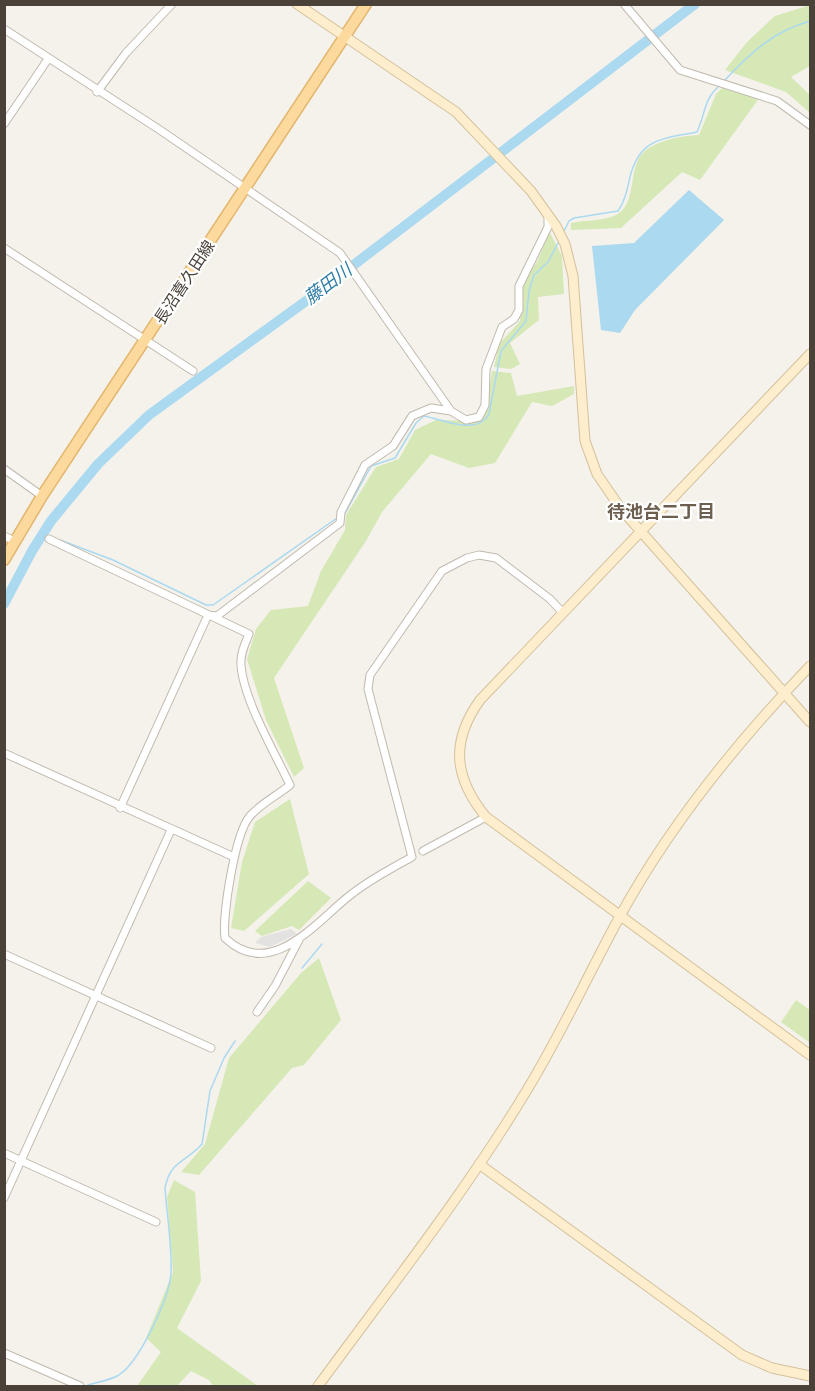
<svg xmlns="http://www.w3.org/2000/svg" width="815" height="1391" font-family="'Fira Sans Condensed','Noto Sans JP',sans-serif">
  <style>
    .green { fill: #d6e8b6 }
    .parking { fill: #e4e2e0 }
    .water { fill: #aad9f0 }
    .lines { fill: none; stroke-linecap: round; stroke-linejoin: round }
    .stream { stroke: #aad9f0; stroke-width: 1.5 }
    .river { stroke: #aad9f0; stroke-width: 10 }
    .street-casing { stroke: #c1b9ae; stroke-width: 9 }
    .secondary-casing { stroke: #d4c19c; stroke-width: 11 }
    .primary-casing { stroke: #e3b56c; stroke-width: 13 }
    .street { stroke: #fff; stroke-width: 7 }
    .secondary { stroke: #feeecd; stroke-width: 9 }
    .primary { stroke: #fcda9e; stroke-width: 10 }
    .labels { text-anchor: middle; stroke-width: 4.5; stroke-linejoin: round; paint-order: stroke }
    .street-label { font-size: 16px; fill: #4a4239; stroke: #fff }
    .water-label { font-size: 18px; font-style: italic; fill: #2f7da6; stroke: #fff }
    .neighbourhood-label { font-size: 18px; font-weight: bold; fill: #6d5f50; stroke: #fff }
  </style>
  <rect width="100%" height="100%" fill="#f5f2ec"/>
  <path class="green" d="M810,5V66L791,77L810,95V113L786,92L725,70L747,42L775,16Z
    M723,87L760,97L700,180L682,172L621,228L571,230V223C584,220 604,221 616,215C639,204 626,164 646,150C661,139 682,136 699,135L716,94Z
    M549,231L562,256L564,294L538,297L539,320L510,343L520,364L511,369L494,367L499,344L520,321L523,282L538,260Z
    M492,371L511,373L517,396L574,386V394L552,406L532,402L495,463L469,468L431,454L382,512L366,541L274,678L304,768L294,777L266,720L247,659L256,629L271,610L308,606L321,571L345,530L346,515L376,467L399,459L415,430L436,420L480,421L486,412Z
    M290,799L309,874L244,931L231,928L242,862L255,822Z
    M308,881L331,898L299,930L292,926L262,936L255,931Z
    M319,958L341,1020L304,1065L292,1068L199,1175L181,1172L205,1144L229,1058L301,973Z
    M796,1000L810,1010V1043L781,1022Z
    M174,1180L195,1192L201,1281L177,1328L258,1386H213L209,1380L191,1371L177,1386H137L161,1352L146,1338L173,1272L167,1197Z"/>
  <path class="parking" d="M291,929L297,934L270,947L255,943L261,937Z"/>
  <path class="water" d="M689,190L724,220L635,310L620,333L601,330L592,246L634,243Z"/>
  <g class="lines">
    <path class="stream" d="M725,80C750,53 774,31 810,21
      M564,231L569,221L574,218L618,211C625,201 627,190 630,177C640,137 664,139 697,132C705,115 704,99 718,87
      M344,515L371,466L395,458L416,423L424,416C445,420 477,436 489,414L501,351L526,321L529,291L534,275L548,262L559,241
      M60,540L113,560L206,605H213L337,518
      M302,968L322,944
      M88,1385C98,1382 111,1380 119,1375C140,1361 170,1297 171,1272C172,1245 167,1216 165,1188C170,1161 185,1163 202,1144L210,1091L224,1058L235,1041"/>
    <path class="river" d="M4,604L32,551L51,521L98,464L149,415L317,293L695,4"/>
    <g class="street-casing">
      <path id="street" d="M624,4L680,70L777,101L810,125
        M4,29L160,130L340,253L451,411
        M97,92L126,53L172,4
        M4,124L48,59
        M4,248L193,371
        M4,469L42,496
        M4,536L15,541
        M49,539L249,634C245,644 240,654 241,665C243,699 275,753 290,785C278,795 260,804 250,816C235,833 222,916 225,938C272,983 319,918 353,893C371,879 392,868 412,857L368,689L370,675L442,571L467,558L479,555L496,558L550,599L563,613
        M4,753L234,857
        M120,808L208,615L217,616L340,523L341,512L365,465L393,446L412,416L431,408L451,411L466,420L479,417L485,405L486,369L502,327L514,319L519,310V286L548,227V216
        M423,851L486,817
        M4,954L211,1048
        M257,1012L275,986L299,940
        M4,1153L156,1222
        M4,1198L171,830
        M4,1353L80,1386"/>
    </g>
    <g class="secondary-casing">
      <path id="secondary" d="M297,4L456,112L531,191L556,226L565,244L573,276L585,441L597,474L621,509L810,722
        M810,354L480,700C450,742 454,778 486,817L810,1055
        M479,1164L742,1355L772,1368L810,1376
        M318,1386C389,1289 465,1193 527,1090C561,1034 588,975 619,918C670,824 737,742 810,666"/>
    </g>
    <g class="primary-casing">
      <path id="primary" d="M4,560L42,496L366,4"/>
    </g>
    <use href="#street" class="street"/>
    <use href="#secondary" class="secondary"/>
    <use href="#primary" class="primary"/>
  </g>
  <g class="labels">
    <g class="street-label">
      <text transform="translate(184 282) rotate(-57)" y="6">長沼喜久田線</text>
    </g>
    <g class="water-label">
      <text transform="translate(328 284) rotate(-37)" y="6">藤田川</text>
    </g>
    <g class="neighbourhood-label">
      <text x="661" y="518">待池台二丁目</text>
    </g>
  </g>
  <rect width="815" height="1391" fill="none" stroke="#4a4239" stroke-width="12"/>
</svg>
